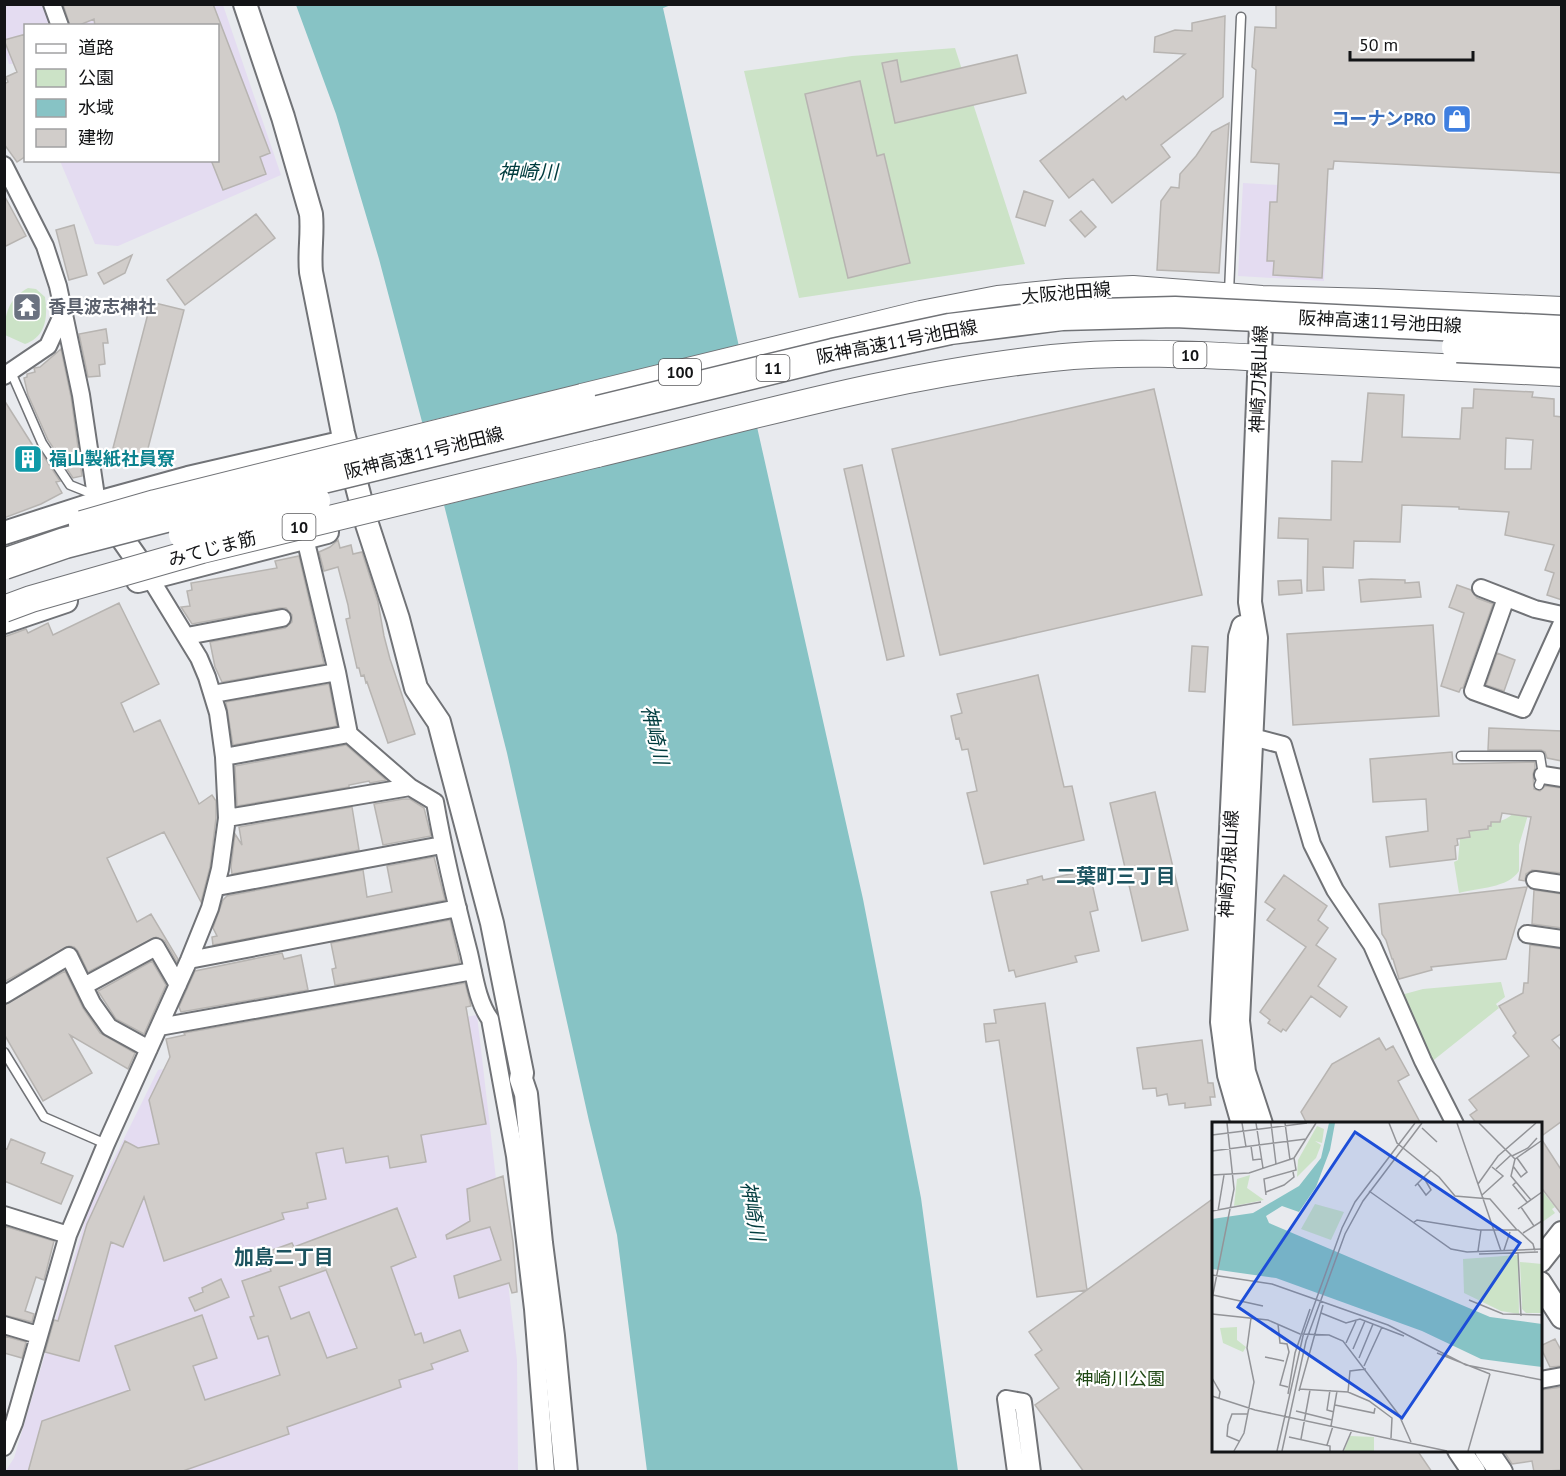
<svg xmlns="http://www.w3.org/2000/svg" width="1566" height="1476" font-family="'PT Sans','Noto Sans JP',sans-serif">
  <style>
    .industrial { fill: #e4dcf1 }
    .green { fill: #cce3c7 }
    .water { fill: #87c3c5 }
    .pier { fill: #e8eaee }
    .building { fill: #d1cdca; stroke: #b7b4b1; stroke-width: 1.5; fill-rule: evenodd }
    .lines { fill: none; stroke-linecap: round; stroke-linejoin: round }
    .lane-casing { stroke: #717377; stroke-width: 11 }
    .street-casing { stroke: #717377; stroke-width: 20 }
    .secondary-casing { stroke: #717377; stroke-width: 26 }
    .primary-casing { stroke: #717377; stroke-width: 28 }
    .lane { stroke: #fff; stroke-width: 8 }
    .street { stroke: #fff; stroke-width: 16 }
    .secondary { stroke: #fff; stroke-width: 22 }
    .primary { stroke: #fff; stroke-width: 26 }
    .primary-bridge-casing { stroke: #717377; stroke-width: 28; stroke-linecap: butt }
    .highway-bridge-casing { stroke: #717377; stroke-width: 33; stroke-linecap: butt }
    .primary-bridge { stroke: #fff; stroke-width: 26 }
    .highway-bridge { stroke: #fff; stroke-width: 30 }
    .labels { text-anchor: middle; stroke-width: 4.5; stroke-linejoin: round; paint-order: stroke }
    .shield { fill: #fff; stroke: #5a5a5c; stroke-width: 1.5 }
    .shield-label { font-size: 16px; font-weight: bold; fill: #131416 }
    .shop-label { font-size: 18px; font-weight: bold; fill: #366cbe; stroke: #fff; text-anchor: end }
    .street-label { font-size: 18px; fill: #131416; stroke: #fff }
    .worship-label { font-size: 18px; font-weight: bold; fill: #5b616d; stroke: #fff; text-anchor: start }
    .culture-label { font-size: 18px; font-weight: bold; fill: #0d838f; stroke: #fff; text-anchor: start }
    .park-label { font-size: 18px; fill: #204915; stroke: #fff }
    .water-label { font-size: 20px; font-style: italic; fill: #003c3e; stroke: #fff }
    .neighbourhood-label { font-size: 20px; font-weight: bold; fill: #1d5460; stroke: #fff }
    .inset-road { fill: none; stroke: #939498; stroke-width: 1.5 }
    .view { fill: #1d4ed8; fill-opacity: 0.15; stroke: #1d4ed8; stroke-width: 3 }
    .inset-edge { fill: none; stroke: #131416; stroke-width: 3 }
  </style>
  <rect width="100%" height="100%" fill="#e8eaee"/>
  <path class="industrial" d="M4,5H223L281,175L118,246L95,244L60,161L218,160V26H26L25,77L20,64H9L5,52Z
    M1243,183L1328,188L1324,281L1238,276Z
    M477,1015L517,1360L518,1471L5,1472L14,1458L88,1211L158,1070Z"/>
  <path class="green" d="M955,48L1025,264L799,298L744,71L852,56Z
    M28,288L36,289L45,297C48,317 46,337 25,344L5,335C4,314 9,298 28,288Z
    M1518,808L1528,815L1519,845V871C1508,888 1478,888 1459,893L1454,862L1458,860L1460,839L1470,838V831L1488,830V826H1492L1491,822C1503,822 1511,817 1518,808Z
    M1501,982L1505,997L1496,1004L1499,1008L1430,1063L1401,995L1423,989Z
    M1540,1188L1555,1207L1552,1209L1555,1213L1541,1223Z"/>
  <path class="water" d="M296,5H671L663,8L863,899L921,1198L958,1471H647L617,1235L589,1121L507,753L444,505L379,259L336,114Z"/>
  <path class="pier" d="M742,344L759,427L441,506L420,423Z"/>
  <path class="building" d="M63,4H213L270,153L260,157L266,174L223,190L211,160H218V26H95L94,19L77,26H70Z
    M1276,4H1562V173L1334,161L1333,169H1328L1322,278L1273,275L1274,261H1267L1270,202H1277L1279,164L1251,162L1256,70L1252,67L1255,27L1276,28Z
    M1225,16L1223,97L1161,145L1170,157L1112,203L1093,179L1069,198L1040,161L1123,96L1126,100L1185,54L1154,52L1155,37L1175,30L1192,31V23Z
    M26,34V156L17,162L4,144V84L8,82L6,77L17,72L4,40Z
    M1017,55L1026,93L895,123L882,63L897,60L901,82Z
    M860,81L877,156L884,154L910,263L848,278L805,94Z
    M1229,123L1219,273L1157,270L1161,201L1171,187L1179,188L1180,174L1196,156L1212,132Z
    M1024,191L1053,201L1045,226L1016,217Z
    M4,195L26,236L4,247Z
    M1081,211L1096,227L1085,237L1070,220Z
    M256,214L275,238L185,305L167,280Z
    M74,225L87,275L69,280L56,230Z
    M132,255L125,273L104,284L98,273Z
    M151,302L184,310L146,456L113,448Z
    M106,329L108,343H103L105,364L99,365L100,376L88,377L79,334Z
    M61,349L71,397L82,476L73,478L48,440L28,395L24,378L27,377V374L35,372L34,368L40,367Z
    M1154,389L1202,595L940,655L892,449Z
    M1474,389L1533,392L1532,397L1554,399V416L1562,417V600L1547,595L1554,573L1545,570L1554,545L1505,535L1509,512L1459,509V507L1402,505L1400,542L1354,541L1353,568L1323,567L1324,590L1307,591L1308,539L1278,538L1279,518L1331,520L1332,461L1362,462L1368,393L1404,395L1402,437L1460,439L1462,408H1473ZM1506,438L1533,440L1531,469H1505Z
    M4,400L42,460L41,452L60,481L56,482L62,493L41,504L4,518Z
    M862,465L904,656L887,660L844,469Z
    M338,540L340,548L351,545L353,554L362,552L378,602L384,636L390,659L415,734L388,743L367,682L366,683L364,675L361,676L359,668H357L346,619L350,618L348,605L338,567L324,571L319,552L330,547Z
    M299,556L324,664L222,682L215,667L210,642L285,628L292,622V615L286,608H280L192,624L181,607L190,606L187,591L192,590L191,583L277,568L275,561Z
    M1371,579L1405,580V583L1419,582L1421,597L1361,602L1359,580Z
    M1301,580L1302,593L1279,595L1278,581Z
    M1457,585L1471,590L1477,598L1493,604L1463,688H1461L1459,692L1441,686L1464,613L1449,607Z
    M119,603L159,684L121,703L134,732L160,720L199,804L212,795L216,801V818L210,867L201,902L164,832L107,858L137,922L151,914L178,959L177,962L165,941L156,937L88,972L78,951L74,947L69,946L4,982V637L26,629L28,633L48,623L53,635Z
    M1433,625L1439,716L1293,725L1287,634Z
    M1192,646L1208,647L1205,692L1189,691Z
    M1497,653L1515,660L1504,691L1486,685Z
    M1038,675L1064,787L1072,786L1084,840L984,864L967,793L977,791L968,749L962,750L959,738L956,739L951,716L962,713L957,694Z
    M329,684L337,726L233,745L226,702Z
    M1489,728L1562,731V761L1547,758L1545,752L1541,750H1488Z
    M346,745L386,780L370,783L369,781L349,785V787L237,806L235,766Z
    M1452,752L1453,764L1535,762V768L1533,774L1534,789L1540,791L1545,786L1562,788V873L1532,870L1526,874L1525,881L1519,880L1531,817L1502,813L1500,822H1491V826H1488V829L1469,831L1470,837L1457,839L1458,845L1455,846L1456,859L1390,867L1386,837L1428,831L1426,799L1373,802L1370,759Z
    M1155,792L1188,930L1142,941L1110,803Z
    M403,799H410L424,808L431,836L383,845L374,804Z
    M352,807L359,850L232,874L231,867L235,834L242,845L239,827Z
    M434,857L445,900L213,945L212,937L217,936L213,928L223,900L227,896L363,870L367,897L392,892L387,866Z
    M1089,870L1098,910L1090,912L1099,951L1075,956L1077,962L1016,977L1014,970L1009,971L991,892L1028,884L1027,880L1042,876L1043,880Z
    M1284,875L1327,906L1318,920L1328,928L1316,945L1336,959L1318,986L1347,1007L1340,1017L1311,996L1286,1031L1283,1029L1281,1032L1268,1023L1270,1020L1260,1012L1306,947L1267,920L1275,909L1265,902Z
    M1527,887L1506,959L1431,967L1432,970L1399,979L1393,959H1392L1386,940L1382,934L1379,904Z
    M1534,890L1562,894V928L1532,924Z
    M450,920L460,963L335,985L332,969L336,968L331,943Z
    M1530,945L1562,949V1033L1552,1040L1562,1051V1121L1540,1137V1124H1477L1470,1115L1477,1110L1469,1100L1529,1056L1513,1036L1516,1033L1499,1006L1523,993L1524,983H1528Z
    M282,953L284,959L301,955L308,990L181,1012L179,1007L195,971Z
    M152,961L166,985L144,1034L116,1019L98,991Z
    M65,971L83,1008L100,1033L135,1053L128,1069L70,1035L92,1073L43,1101L4,1034V1005Z
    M465,983L471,1006L466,1007L486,1124L421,1135L426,1162L390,1168L388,1156L346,1163L343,1148L316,1153L326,1199L307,1203L308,1208L282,1213L284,1219L164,1261L144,1197L123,1247L111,1242L79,1361L45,1352L54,1320L58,1321L87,1224L125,1141L138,1148L159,1144L149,1100L170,1057L166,1039L185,1035L184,1033Z
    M1045,1003L1087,1290L1037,1297L999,1040L986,1042L984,1024L996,1023L994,1010Z
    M1379,1038L1386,1050L1393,1046L1409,1075L1398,1081L1421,1124H1307L1301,1112L1332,1064Z
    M1202,1040L1208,1083H1213L1215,1097H1210L1211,1105L1185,1108V1103L1169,1105L1167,1094L1157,1096L1156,1088L1143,1089L1137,1048Z
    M1540,1137L1562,1171V1215L1540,1186Z
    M11,1139L45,1153L41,1163L73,1176L61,1204L4,1181V1148L7,1149Z
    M503,1176L513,1242L517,1292L512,1293L509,1283L459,1298L454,1276L501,1260L490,1227L447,1239L446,1235L470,1221L467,1189Z
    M1214,1198V1450H1417L1432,1472H1084L1035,1405L1059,1388L1035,1355L1042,1350L1029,1332Z
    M397,1208L416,1257L391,1267L415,1335L421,1333L424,1343L460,1330L468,1351L431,1364L433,1369L399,1380L401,1387L287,1427L289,1434L180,1472H28L42,1421L130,1390L115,1346L202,1315L217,1358L193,1366L205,1400L280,1375L268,1336L258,1339L250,1317L254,1316L242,1281L271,1271L264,1253L292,1243L294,1247ZM326,1270L357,1348L327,1358L309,1312L291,1319L279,1287Z
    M4,1226L54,1241L44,1280L36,1277L25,1311L34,1314L32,1322L4,1315Z
    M221,1279L229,1297L195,1311L189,1298L203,1292L202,1288Z
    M4,1336L26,1342L22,1358L4,1353Z
    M1555,1339L1562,1352V1366L1550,1367L1540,1346Z
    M1562,1387V1470L1534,1472L1532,1461L1512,1464L1503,1450H1540V1390Z"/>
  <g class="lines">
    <g class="lane-casing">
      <path id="lane" d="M1229,292L1241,17
        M11,372L42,443L70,485L95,495
        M1461,756H1540L1543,775L1539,785
        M4,1052L44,1117L106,1144"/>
    </g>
    <g class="street-casing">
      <path id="street" d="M52,4L60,26
        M4,165L45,246L58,286L81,395L97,503
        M4,376L48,346L64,311
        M305,538L337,672L349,734L410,787L435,802C444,853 456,903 469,953C474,974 477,1001 490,1019L515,1156L533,1309L546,1472
        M1481,588L1535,609L1562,615
        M1506,598L1473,691L1523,709L1562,623
        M187,636L282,618
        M213,694L337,672
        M1241,734L1283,745L1312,844L1335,890L1372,945L1423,1061L1455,1124
        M224,757L349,734
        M1543,775L1562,778
        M227,818L410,787
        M1535,880L1562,884
        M217,887L442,845
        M1527,934L1562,939
        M189,960L458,908
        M84,986L156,947L178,985
        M4,995L69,956L92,1003L109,1027L149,1049
        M159,1027L473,971
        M4,1215L68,1235
        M4,1325L38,1335
        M1540,1380L1562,1376
        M4,1447L14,1423L68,1235L106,1144L189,960L210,908L220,869L227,818L224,757L218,713L207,677L199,658L150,578
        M1016,1472L1006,1399L1023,1402L1032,1472"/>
    </g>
    <g class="secondary-casing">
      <path id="secondary" d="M245,4L283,117L311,214C313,234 309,252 311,272L343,433L366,521L398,619L416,688L439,722L492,923L522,1073L521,1079L526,1094L541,1243L553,1336L566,1472
        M108,518L150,578
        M4,533L97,503L188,478L345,442
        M138,581L327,532
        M4,622L66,601
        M1243,627L1240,637L1222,1022L1229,1075L1243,1124
        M1261,1124L1244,1072L1238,1021L1256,638L1250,602L1262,301
        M1540,1261L1562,1233
        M1540,1283L1562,1317
        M1459,1450L1474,1472
        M1486,1450L1501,1472"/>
    </g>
    <g class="primary-casing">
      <path id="primary" d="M582,397L921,314L998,299L1067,292L1133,289L1262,299L1376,302L1562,310
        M597,454C747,418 898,374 1052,358C1128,350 1206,355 1282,359C1375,364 1468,369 1562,373"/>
    </g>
    <use href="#lane" class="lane"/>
    <use href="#street" class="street"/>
    <use href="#secondary" class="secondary"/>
    <use href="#primary" class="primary"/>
    <g class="primary-bridge-casing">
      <path id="primary-bridge" d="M82,524L155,503L582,397
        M4,609L31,599L202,550L597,454"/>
    </g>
    <g class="highway-bridge-casing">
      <path id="highway-bridge" d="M1457,347L1562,352
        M184,534L315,501
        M4,564L65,543L224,502L833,354L950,329L1062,315L1175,312L1562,331"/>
    </g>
    <use href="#primary-bridge" class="primary-bridge"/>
    <use href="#highway-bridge" class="highway-bridge"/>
  </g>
  <defs>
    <g id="shop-square" transform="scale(1.5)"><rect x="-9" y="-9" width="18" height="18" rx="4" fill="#3f7fe0" stroke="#fff"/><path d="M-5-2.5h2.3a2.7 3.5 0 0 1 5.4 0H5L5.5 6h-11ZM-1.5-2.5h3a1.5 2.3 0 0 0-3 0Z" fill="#fff"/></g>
    <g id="temple-square" transform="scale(1.5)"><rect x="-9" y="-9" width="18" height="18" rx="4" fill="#6b7280" stroke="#fff"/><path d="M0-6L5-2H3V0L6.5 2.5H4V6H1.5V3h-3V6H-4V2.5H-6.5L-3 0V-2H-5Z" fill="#fff"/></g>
    <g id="building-square" transform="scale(1.5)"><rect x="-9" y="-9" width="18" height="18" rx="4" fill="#0f9aa8" stroke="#fff"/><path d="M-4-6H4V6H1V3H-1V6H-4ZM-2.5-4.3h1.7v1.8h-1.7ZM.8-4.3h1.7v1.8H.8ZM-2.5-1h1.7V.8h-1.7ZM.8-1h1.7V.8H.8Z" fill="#fff"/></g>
  </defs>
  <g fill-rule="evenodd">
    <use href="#shop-square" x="1457" y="119"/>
    <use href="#temple-square" x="27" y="307"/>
    <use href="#building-square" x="28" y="459"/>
  </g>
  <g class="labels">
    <g class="shield">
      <rect x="1173.5" y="342" width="33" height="26" rx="4.5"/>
      <rect x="756.5" y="355" width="33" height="26" rx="4.5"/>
      <rect x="659" y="359" width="42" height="26" rx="4.5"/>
      <rect x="282.5" y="514" width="33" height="26" rx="4.5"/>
    </g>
    <g class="shield-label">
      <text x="1190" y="361">10</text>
      <text x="773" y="374">11</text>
      <text x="680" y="378">100</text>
      <text x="299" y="533">10</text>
    </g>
    <g class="shop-label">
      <text x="1436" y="125">コーナンPRO</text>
    </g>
    <g class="street-label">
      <text transform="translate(1066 293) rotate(-5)" y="6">大阪池田線</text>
      <text transform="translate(1380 322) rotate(3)" y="6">阪神高速11号池田線</text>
      <text transform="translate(897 342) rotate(-11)" y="6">阪神高速11号池田線</text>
      <text transform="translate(1259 379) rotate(-88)" y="6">神崎刀根山線</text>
      <text transform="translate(424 453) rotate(-14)" y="6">阪神高速11号池田線</text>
      <text transform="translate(212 549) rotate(-15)" y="6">みてじま筋</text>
      <text transform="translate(1229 864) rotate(-87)" y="6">神崎刀根山線</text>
    </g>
    <g class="worship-label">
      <text x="48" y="313">香具波志神社</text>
    </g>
    <g class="culture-label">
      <text x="49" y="465">福山製紙社員寮</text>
    </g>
    <g class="park-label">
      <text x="1120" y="1385">神崎川公園</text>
    </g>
    <g class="water-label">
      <text x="528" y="179">神崎川</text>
      <text transform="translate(655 735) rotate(77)" y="7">神崎川</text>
      <text transform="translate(753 1211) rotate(80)" y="7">神崎川</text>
    </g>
    <g class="neighbourhood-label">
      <text x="1116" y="883">二葉町三丁目</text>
      <text x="284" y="1264">加島二丁目</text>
    </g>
  </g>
  <g transform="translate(1212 1122)">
    <rect width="330" height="330" fill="#e8eaee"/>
    <path d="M105,4L112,7L110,21L103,19L109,23L104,36L85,55L86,38ZM38,53L35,66L52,78L22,84L25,57ZM103,82L132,90L119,118L89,107ZM306,133L307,192L289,189L252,171L251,137ZM308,140L330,142V191H314L310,187ZM25,205V218L34,225L31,230L11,221L8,206ZM138,314L162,315V329H132Z" fill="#cce3c7"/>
    <path d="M117,1H123L118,28L104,65L87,90L70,84L54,94L57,101L278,195L330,202V245L269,237L210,209L64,156L0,147V97L41,91L87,64L109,36Z" fill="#87c3c5"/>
    <path class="inset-road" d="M30,1L34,25M44,1L51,46M59,1L64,42M73,1L78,38M177,1L185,21L227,55L243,74L278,77L305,108M245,1L289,129M267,1L303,37L329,19M210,6L225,20M0,13L95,1M39,24L41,38L49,37M0,29L94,17M300,34L316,26L325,16M303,37L299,54L319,78M301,44L309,55L315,50L305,36M284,47L299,33M0,53L37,51L82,36L104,1M304,60L301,63L315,80M206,62L214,73L219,68L212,56M266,62L286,34L324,1M203,64L219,48M157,69L239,127L255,130L330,127M54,70L72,63L82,55L81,50M54,73L52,57L84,48L82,36M270,73L291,54L280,45M309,85L322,104M306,87L330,70M0,89L49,80M6,89L12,53M201,101L205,98L267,108H306L321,122L323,129M311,111L330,99M292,128L298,110M266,129L269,108M306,131L309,194M267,132L326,130M0,153L60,162L176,203L254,243L330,258M1,173L51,184M0,177L22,67L15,1M257,178L291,192L330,193M109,191L134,201L148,197L192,214M0,192L56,198L88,212L117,213L131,219L187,293L199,320M66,202L68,221L75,222L77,230L68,263L76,265M134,221L144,199M141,227L153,199M225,231L278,252M53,235L72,239M147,236L161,202M152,244L170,205M0,256L8,270L7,276M87,267L136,270L157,279L180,296L179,316M118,268L115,288L122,290M87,269L111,183M136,270L138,249L154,247M76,272L83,231L98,187M0,274L43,288L235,329M123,283L162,291L163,286M84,289L120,298M119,304L125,269M77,315L118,324V329M89,317L98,268M27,319L15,314L16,303L20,292H35M115,323L121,304M22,329L32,311L42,260L35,226L39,196M65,329L91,214L130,106L143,80L203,1M70,329L94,219L133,112L151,79L210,1M131,329L140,308M256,329L278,252"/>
    <path class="view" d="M143,10L308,121L190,296L26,185Z"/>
    <rect width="330" height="330" class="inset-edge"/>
  </g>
  <rect width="1566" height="1476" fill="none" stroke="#131416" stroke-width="12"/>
  <rect x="24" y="24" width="195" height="138" fill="#ffffff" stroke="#a1a1a2" stroke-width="1.5"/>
  <rect x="36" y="44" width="30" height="9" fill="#ffffff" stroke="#a1a1a2" stroke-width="1.5"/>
  <text x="78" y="54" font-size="18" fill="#131416">道路</text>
  <rect x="36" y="69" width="30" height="18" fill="#cce3c7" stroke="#a1a1a2" stroke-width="1.5"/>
  <text x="78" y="84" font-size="18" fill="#131416">公園</text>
  <rect x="36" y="99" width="30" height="18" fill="#87c3c5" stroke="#a1a1a2" stroke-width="1.5"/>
  <text x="78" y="114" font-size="18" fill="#131416">水域</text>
  <rect x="36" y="129" width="30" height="18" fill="#d1cdca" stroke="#a1a1a2" stroke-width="1.5"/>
  <text x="78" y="144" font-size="18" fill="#131416">建物</text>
  <path d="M1350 51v9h123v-9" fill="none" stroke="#131416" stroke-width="3"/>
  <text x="1359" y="51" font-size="18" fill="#131416" stroke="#ffffff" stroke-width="4.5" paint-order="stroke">50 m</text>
</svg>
